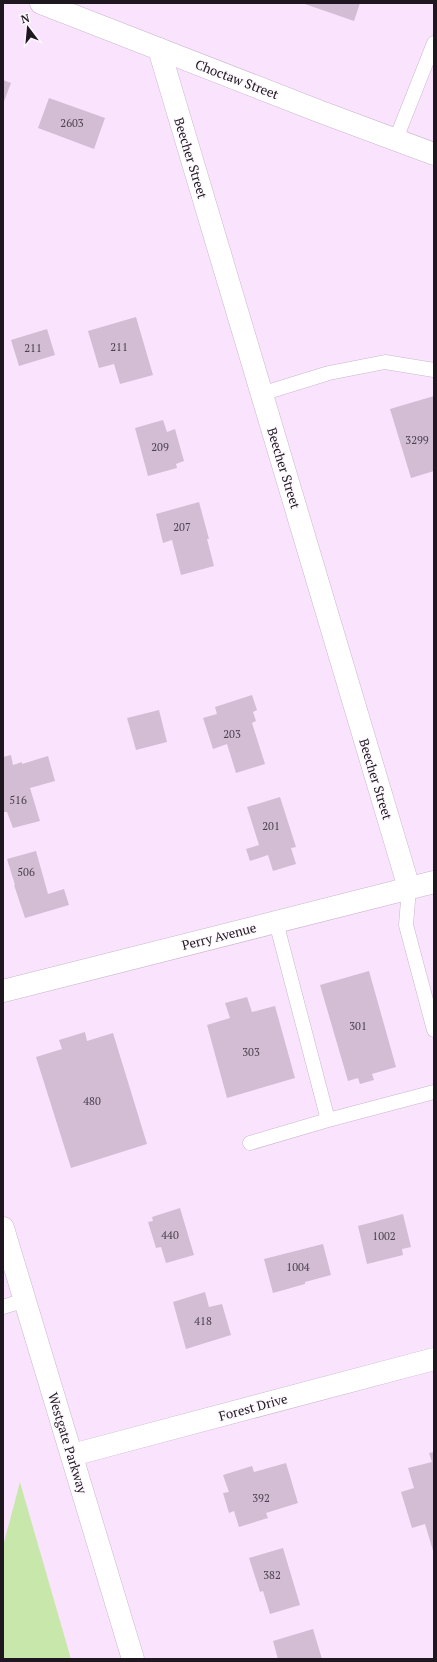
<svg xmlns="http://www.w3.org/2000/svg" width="437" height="1662" font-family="'PT Serif',serif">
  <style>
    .green { fill: #c8e8ab }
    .building { fill: #d2bdd5 }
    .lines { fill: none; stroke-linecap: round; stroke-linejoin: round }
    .lane-casing { stroke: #cab5cd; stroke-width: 15 }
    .street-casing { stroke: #cab5cd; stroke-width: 23 }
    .secondary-casing { stroke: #cab5cd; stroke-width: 23 }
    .lane { stroke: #fff; stroke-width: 14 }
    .street { stroke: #fff; stroke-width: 22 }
    .secondary { stroke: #fff; stroke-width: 22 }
    .labels { text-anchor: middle; stroke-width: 3; stroke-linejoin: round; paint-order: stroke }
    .number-label { font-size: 11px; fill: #4b404c }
    .street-label { font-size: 13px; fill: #1e171f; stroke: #fdf8fd }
  </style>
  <rect width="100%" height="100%" fill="#fae4fd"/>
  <path class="green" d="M20,1482L71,1659H3V1546Z"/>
  <path class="building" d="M302,3H360L354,21Z
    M3,80L11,83L3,104Z
    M49,98L105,118L94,149L38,128Z
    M136,317L153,375L120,384L114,364L99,368L88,331Z
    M47,329L55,355L19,366L11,340Z
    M434,396V471L411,478L390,409Z
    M163,420L167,432L175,429L184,461L176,464L177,468L148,476L135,428Z
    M199,502L209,539H207L214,566L181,575L172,540L163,543L156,514Z
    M252,695L257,710L253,712L256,721L252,723L265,764L236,773L227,744L213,749L203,718L217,714L215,707Z
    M159,710L167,742L136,750L127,718Z
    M11,755L13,765L22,762V764L48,756L55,781L30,788L40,821L13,828L7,812H3V757Z
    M280,797L296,847L291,848L296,864L273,871L268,855L250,861L246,849L259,845L247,807Z
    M36,851L48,894L64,889L69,905L25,918L14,885H15L7,859Z
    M369,971L396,1067L372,1074L374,1080L360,1084L358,1078L348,1081L320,985Z
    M247,997L252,1012L275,1006L295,1078L227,1098L207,1025L230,1018L225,1003Z
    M85,1032L87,1041L113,1033L147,1144L71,1168L36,1057L62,1049L59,1040Z
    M180,1208L194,1255L166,1263L161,1247L156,1248L148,1222L153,1221L152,1217Z
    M403,1214L411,1247L402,1249L403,1255L367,1264L358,1226Z
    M323,1244L331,1275L305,1282V1284L273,1293L264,1259Z
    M205,1292L209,1307L222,1304L231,1335L186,1349L173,1302Z
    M434,1452V1554L425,1524L412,1528L401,1492L414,1488L408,1468L432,1462L429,1453Z
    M286,1463L298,1503L266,1513L268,1518L239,1527L234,1511L229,1513L223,1493L229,1492L223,1475L252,1466L254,1472Z
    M283,1548L300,1605L270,1614L263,1591L260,1592L249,1558Z
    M313,1629L322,1659H278L273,1641Z"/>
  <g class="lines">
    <g class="lane-casing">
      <path id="lane" d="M396,139L434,43
        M261,394L329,373L385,362L434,370
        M409,888L406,925L434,1030
        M276,922L328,1120L434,1092
        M250,1143L328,1120
        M3,1307L25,1300"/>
    </g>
    <g class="street-casing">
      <path id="street" d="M159,49L409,888
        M3,991L434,882
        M72,1455L434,1359"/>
    </g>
    <g class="secondary-casing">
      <path id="secondary" d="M41,3L321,112L434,154
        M3,1228L133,1659"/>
    </g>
    <use href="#lane" class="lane"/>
    <use href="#street" class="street"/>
    <use href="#secondary" class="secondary"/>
  </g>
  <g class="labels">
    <g class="number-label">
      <text x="72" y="127">2603</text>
      <text x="119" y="351">211</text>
      <text x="33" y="352">211</text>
      <text x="417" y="444">3299</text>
      <text x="160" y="451">209</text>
      <text x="182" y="531">207</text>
      <text x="232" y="738">203</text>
      <text x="18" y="804">516</text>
      <text x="271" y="830">201</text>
      <text x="26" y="876">506</text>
      <text x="358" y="1030">301</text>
      <text x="251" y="1056">303</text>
      <text x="92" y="1105">480</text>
      <text x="170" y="1239">440</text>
      <text x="384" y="1240">1002</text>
      <text x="298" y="1271">1004</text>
      <text x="203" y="1325">418</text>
      <text x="261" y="1502">392</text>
      <text x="272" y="1579">382</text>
    </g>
    <g class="street-label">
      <text transform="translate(237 79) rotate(21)" y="5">Choctaw Street</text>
      <text transform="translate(191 158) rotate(73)" y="5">Beecher Street</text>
      <text transform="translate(284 468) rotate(73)" y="5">Beecher Street</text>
      <text transform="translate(376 779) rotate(73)" y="5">Beecher Street</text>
      <text transform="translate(219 936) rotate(-14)" y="5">Perry Avenue</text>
      <text transform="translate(253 1407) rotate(-15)" y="5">Forest Drive</text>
      <text transform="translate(68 1443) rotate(73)" y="5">Westgate Parkway</text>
    </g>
  </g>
  <rect width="437" height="1662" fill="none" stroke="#1e171f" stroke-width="8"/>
  <g transform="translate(28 28) rotate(344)" stroke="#fdf8fd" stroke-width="3" paint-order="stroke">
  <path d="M0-3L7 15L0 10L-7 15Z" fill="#1e171f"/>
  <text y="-6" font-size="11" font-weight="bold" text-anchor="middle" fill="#1e171f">N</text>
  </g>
</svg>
